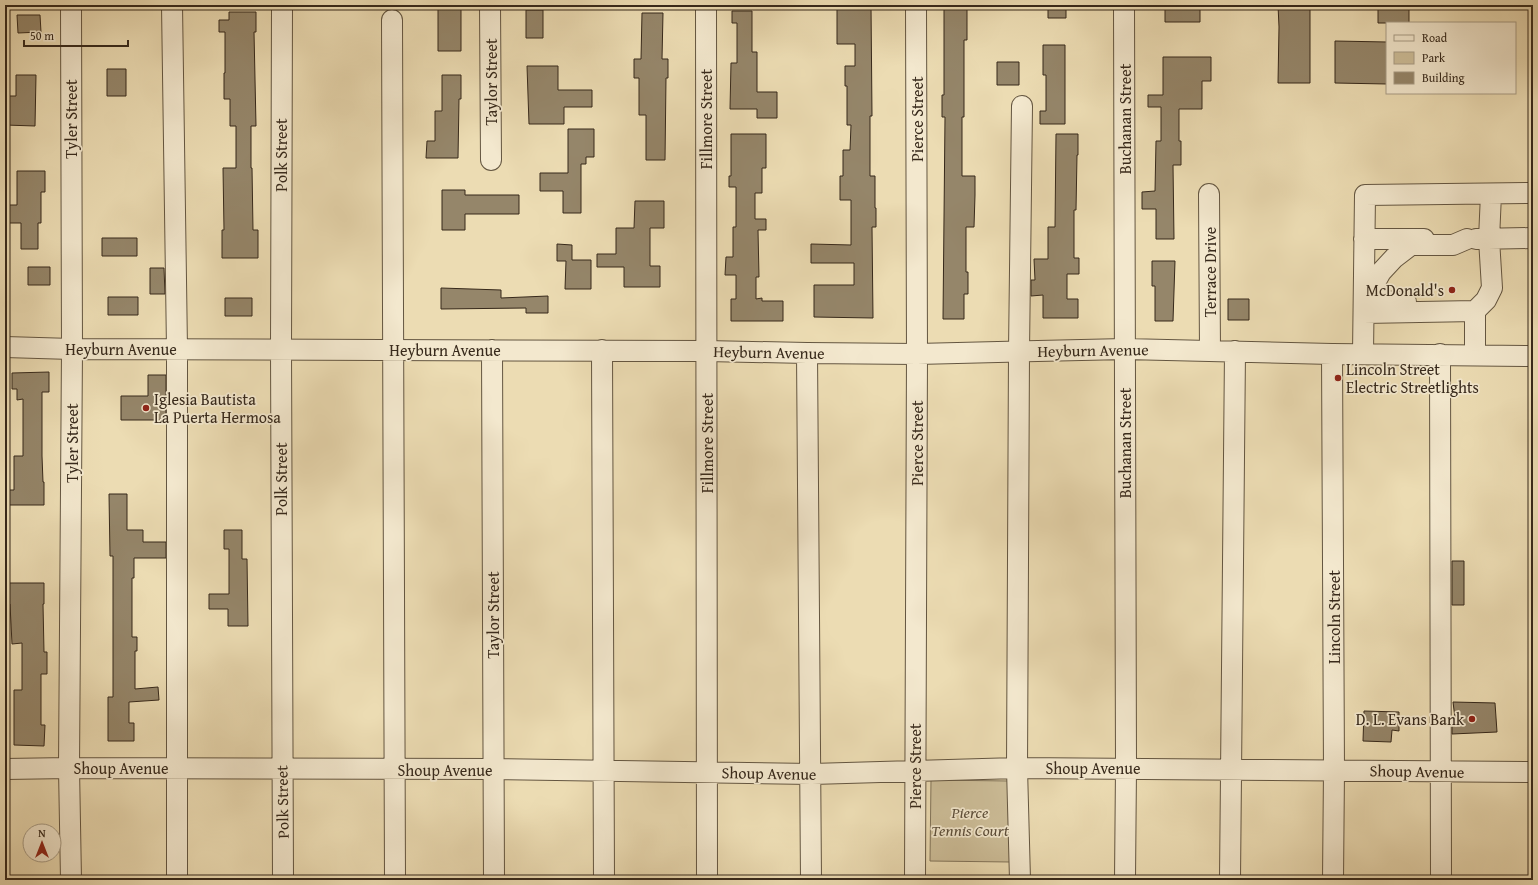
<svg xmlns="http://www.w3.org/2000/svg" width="1538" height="885" font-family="'Gentium Book Plus',serif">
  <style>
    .green { fill: #cdbe99; stroke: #82745a }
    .building { fill: #95866a; stroke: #37291b }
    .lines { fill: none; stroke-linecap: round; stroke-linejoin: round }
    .minor-casing { stroke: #645641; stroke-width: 22 }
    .minor { stroke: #f3e8ce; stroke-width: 20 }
    .poi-dot { fill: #8f2418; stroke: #f3e8ce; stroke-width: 1.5 }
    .labels { text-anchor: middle; stroke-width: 3.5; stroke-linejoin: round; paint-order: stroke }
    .street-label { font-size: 16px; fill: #37291b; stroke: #f3e8ce }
    .poi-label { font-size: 16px; fill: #37291b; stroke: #f3e8ce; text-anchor: end }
    .park-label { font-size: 16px; font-style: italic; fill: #5c4e3a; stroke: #f3e8ce }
  </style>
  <rect width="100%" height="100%" fill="#ecdcb3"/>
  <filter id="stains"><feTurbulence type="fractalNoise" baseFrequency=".005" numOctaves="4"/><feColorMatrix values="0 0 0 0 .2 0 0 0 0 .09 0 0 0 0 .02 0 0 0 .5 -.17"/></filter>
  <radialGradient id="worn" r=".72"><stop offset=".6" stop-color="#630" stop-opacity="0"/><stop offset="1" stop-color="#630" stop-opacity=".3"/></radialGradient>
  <path class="green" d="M931,780L1010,781V862L930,861Z"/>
  <path class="building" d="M837,5H871L872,116H870V176H875V208H876V227H872L873,318L814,317V285H854V263H811V244L851,245V200H840V176H843V150H850L851,125H847V86H845V66H855V44H837Z
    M944,5H967V40H964V117H962V176H975V195L974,227H966V272H968V294H964V319H943L945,117H942V95H944Z
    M1048,5H1066V18H1048Z
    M1165,5H1200V22H1165Z
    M1278,5H1310V83H1278L1279,27Z
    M1378,5H1409V23H1378Z
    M438,7H461V51H438Z
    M526,10H543V38H526Z
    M732,11H752V52H757V92H777V118H757V109H730L731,63H737V23H732Z
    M229,12H256V32H254L256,126H251V168H252L253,230H258V258H222V230H224L223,168H236V126H230V99H224V73H225V32H219V20H229Z
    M642,13H663L662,59H668V78H666L665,160H646V115H639V78H634V59H641Z
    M17,15H40L41,32L18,33Z
    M1335,41L1387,42V84L1335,83Z
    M1043,45H1065V124H1040V111H1046V75H1043Z
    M1163,57H1211V81H1202V109H1179V141H1181V165H1173L1174,239H1156V209H1142V192L1155,191L1156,141H1161V107H1148V95H1163Z
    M997,62H1019V85H997Z
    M527,66H558V90H592V107H564V124H529Z
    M107,69H126V96H107Z
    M16,75H36L35,126L5,125V106H7V96H16Z
    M442,75H461V99H459L458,158H426L427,141H435V111H442Z
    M568,129H594V157H586V164H581V213H563V191H540V173H568Z
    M731,134H766V168H762V193H755V219H766V230H758L759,277H756V299L762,298V301H783V321H731V299H736V275H725L726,257H733V227H736V187H729V176H731Z
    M1056,134H1078V155H1077L1076,210H1074V258H1079V274H1067V299H1078V318H1043V295L1031,296V280H1035L1034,259H1048V227H1055Z
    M17,171H45V192H41V223H38V249H21V223H6V205H17Z
    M442,190H465V195H519V214H465V230H442Z
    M635,201H664V228H650V266H660V287H624V267H597V254H616V228H634Z
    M102,238H137V256H102Z
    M557,244L572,245V260H591V289H565L566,261H557Z
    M1152,261H1175L1173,321H1155V286H1152Z
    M28,267H50V285H28Z
    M150,268H164L165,294H150Z
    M441,288L501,290V298L548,296V313H526V308L441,309Z
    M108,297H138V315H108Z
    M225,298H252V316H225Z
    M1228,299H1249V320H1228Z
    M49,372V392H42V456L43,482H44V505H5V490H14V456H23V399L17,400V389H12V373Z
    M148,375H166V420H121V396H148Z
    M109,494H127V530H143V542H166V558H134V578H132V637H137V651H135V689L158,687L159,700L129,702V723H134V741H108V697H113V556H110Z
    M224,530H242V559H247L248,626H228V609H209V594H229V549H224Z
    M1452,561H1464V605H1452Z
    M5,583H44V604H43L44,652H47V674H41V725H45L44,746L14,745V690H22V643L12,644L10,604H5Z
    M1453,702L1495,703L1497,732L1452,734V718H1455Z
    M1364,711L1399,712V731L1392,730L1391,742L1363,741Z"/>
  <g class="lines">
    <g class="minor-casing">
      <path id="minor" d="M71,5L72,349L69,768L71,880
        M172,5L177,349V880
        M282,5L281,349L283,880
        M490,5L491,160
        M706,5L707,880
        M1124,5L1126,768L1125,880
        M392,20L395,880
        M1209,194L1210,350
        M1364,239H1424
        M1476,239L1533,238
        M1406,302C1392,301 1380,304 1373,291L1376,281L1381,272L1394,258L1411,245H1453L1467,239
        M1475,311V355
        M1364,313L1475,311L1486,300L1492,288L1489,239L1491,194
        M5,347L72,349L706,351L807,353L917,354L1125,349L1332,354L1533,356
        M492,350L494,880
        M602,350L604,880
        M807,353L811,880
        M1332,354L1334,770L1333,880
        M1363,354L1365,195L1533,193
        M1440,354L1441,880
        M5,769L69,768L494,769L812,774L1017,768L1533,772
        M915,880L917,354L916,5
        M1020,880L1017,768L1019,352L1022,106
        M1230,880L1235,351"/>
    </g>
    <use href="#minor" class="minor"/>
  </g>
  <g class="poi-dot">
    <circle cx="1452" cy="290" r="4"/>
    <circle cx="1338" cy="378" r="4"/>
    <circle cx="146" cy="408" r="4"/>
    <circle cx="1472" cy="719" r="4"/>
  </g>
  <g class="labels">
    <g class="street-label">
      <text transform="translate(491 82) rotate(-90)" y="6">Taylor Street</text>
      <text transform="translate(71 119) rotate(-90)" y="6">Tyler Street</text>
      <text transform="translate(706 119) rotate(-90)" y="6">Fillmore Street</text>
      <text transform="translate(917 119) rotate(-90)" y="6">Pierce Street</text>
      <text transform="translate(1125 119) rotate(-90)" y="6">Buchanan Street</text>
      <text transform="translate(281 155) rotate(-90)" y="6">Polk Street</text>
      <text transform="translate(1210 272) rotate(-90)" y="6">Terrace Drive</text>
      <text x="121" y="355">Heyburn Avenue</text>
      <text x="445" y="356">Heyburn Avenue</text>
      <text transform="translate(1093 350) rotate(-1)" y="6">Heyburn Avenue</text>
      <text transform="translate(769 352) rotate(1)" y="6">Heyburn Avenue</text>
      <text transform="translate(72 443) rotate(-90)" y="6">Tyler Street</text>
      <text transform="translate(707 443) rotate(-90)" y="6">Fillmore Street</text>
      <text transform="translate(917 443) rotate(-90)" y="6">Pierce Street</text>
      <text transform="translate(1125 443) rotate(-90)" y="6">Buchanan Street</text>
      <text transform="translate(281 479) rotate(-90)" y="6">Polk Street</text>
      <text transform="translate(493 615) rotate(-90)" y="6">Taylor Street</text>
      <text transform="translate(1334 617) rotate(-90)" y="6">Lincoln Street</text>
      <text transform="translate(915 766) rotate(-90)" y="6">Pierce Street</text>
      <text x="121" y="774">Shoup Avenue</text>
      <text x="1093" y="774">Shoup Avenue</text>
      <text x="445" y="776">Shoup Avenue</text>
      <text transform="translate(1417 771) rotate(1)" y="6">Shoup Avenue</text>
      <text transform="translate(769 773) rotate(1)" y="6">Shoup Avenue</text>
      <text transform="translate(282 802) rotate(-91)" y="6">Polk Street</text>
    </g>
    <g class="poi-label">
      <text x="1444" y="296">McDonald's</text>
      <text x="1346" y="375" text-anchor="start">Lincoln Street<tspan x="1346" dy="18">Electric Streetlights</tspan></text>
      <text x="154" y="405" text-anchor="start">Iglesia Bautista<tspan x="154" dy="18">La Puerta Hermosa</tspan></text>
      <text x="1464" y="725">D. L. Evans Bank</text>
    </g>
    <g class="park-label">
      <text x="970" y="818">Pierce<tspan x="970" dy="18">Tennis Court</tspan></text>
    </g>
  </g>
  <rect width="1538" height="885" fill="none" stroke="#ecdcb3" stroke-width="20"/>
  <rect x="6" y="6" width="1526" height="873" fill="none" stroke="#37291b" stroke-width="2"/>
  <rect x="10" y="10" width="1518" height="865" fill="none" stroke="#37291b"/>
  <rect x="1386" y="22" width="130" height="72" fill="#f3e8ce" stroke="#a89c86"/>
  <rect x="1394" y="35" width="20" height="6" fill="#f3e8ce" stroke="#a89c86"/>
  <text x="1422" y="42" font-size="12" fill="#37291b">Road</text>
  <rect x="1394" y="52" width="20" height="12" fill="#cdbe99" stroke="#a89c86"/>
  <text x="1422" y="62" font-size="12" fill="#37291b">Park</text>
  <rect x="1394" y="72" width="20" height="12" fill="#95866a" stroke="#a89c86"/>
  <text x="1422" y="82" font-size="12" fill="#37291b">Building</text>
  <g transform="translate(42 843)"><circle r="19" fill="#f3e8ce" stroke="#a89c86"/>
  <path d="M0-3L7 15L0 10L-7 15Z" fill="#8f2418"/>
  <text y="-6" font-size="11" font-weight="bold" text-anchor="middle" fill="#37291b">N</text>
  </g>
  <path d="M24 40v6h104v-6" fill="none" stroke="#37291b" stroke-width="2"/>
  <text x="30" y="40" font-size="12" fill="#37291b" stroke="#f3e8ce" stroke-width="3" paint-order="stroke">50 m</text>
  <rect width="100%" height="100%" filter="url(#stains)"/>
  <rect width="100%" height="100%" fill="url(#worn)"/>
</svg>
